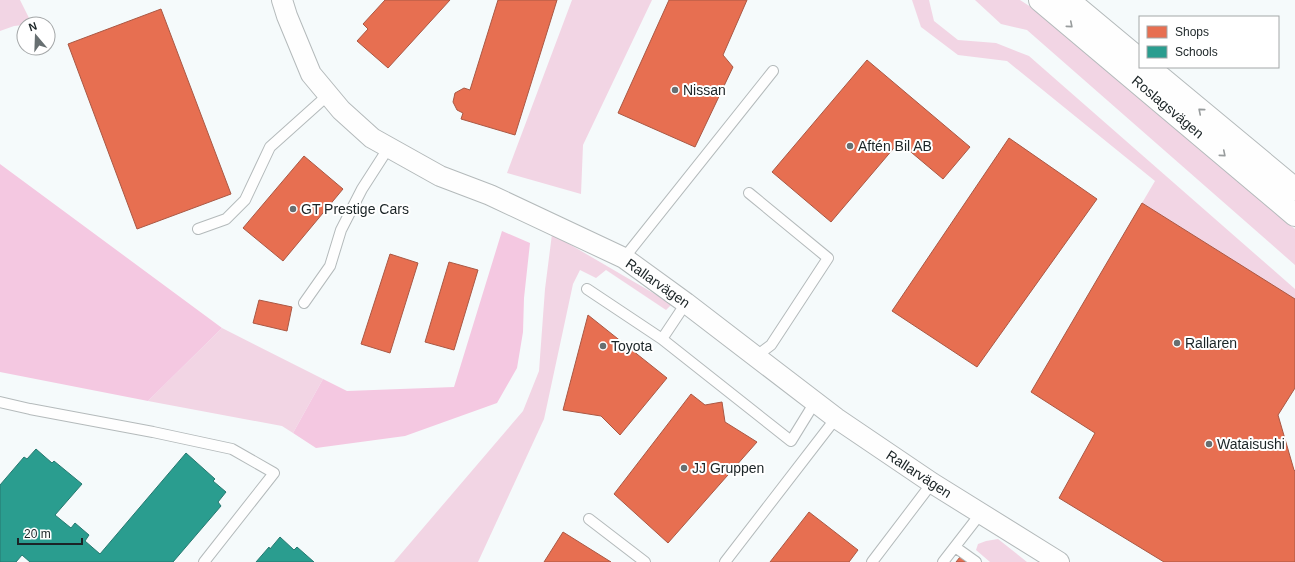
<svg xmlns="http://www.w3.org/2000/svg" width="1295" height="562" font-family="Helvetica,sans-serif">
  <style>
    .green { fill: #f2d5e4 }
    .forest { fill: #f4c8e1 }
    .shops { fill: #e76f51; stroke: #aa5844 }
    .schools { fill: #2a9d8f; stroke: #267970 }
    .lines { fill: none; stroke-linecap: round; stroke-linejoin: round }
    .lane-casing { stroke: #b4babb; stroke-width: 12 }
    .street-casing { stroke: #b4babb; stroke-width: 22 }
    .primary-casing { stroke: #b4babb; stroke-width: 24 }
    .lane { stroke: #fefefe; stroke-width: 10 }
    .street { stroke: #fefefe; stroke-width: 20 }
    .primary { stroke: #fefefe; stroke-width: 22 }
    .oneway { stroke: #989c9d }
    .poi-dot { fill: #676f71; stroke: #fff; stroke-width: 1.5 }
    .labels { text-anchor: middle; stroke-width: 4; stroke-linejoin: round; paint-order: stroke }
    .poi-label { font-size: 14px; fill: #1b2426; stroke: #fff; text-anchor: start }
    .street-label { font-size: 14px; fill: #1b2426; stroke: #fff }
  </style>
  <rect width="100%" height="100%" fill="#f5fafb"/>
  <path class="green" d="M0,0H20L32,24L14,26L0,31Z
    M572,0H652L583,145L581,194L507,173Z
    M912,0H929L934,21L958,40L996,43L1029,56L1295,289V299L1142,203L1155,181L1007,61L958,55L921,27Z
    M975,0H1020L1034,9L1295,229V265L1027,30L1001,24Z
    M552,234L672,304L666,310L606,270L596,278L580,270L573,284L544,419L478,562H394L523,411L539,371L545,289Z
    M222,328L323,379L293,433L282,426L148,401Z
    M998,539L1027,562H990L976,550L978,544L986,541Z"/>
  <path class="forest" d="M0,164L222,328L148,401L0,372Z
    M502,231L530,243L524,298L523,332L517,368L497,403L405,436L316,448L293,433L323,379L347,391L454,387Z"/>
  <path class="shops" d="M385,0H450L388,68L357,41L368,29L363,24Z
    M498,0H557L515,135L461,119L463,113L457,110L453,102L455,93L464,88L470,90Z
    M669,0H747L723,55L733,67L695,147L618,113Z
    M161,9L231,194L137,229L68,44Z
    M867,60L970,147L943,179L899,142L831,222L772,172Z
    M1009,138L1097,199L977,367L892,311Z
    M304,156L343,189L283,261L243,228Z
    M1142,203L1295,299V388L1278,415L1294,470L1295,471V562H1164L1059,498L1095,433L1031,392Z
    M390,254L418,263L390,353L361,344Z
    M449,262L478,270L454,350L425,342Z
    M259,300L292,307L287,331L253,323Z
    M588,315L667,378L620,435L601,416L563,410Z
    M691,394L705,405L722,402L725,422L757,442L668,543L614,494Z
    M809,512L858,550L849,562H770Z
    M563,532L611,562H544Z
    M960,557L966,562H956Z"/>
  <path class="schools" d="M36,449L52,463L54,461L82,484L55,515L71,528L75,523L89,535L85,541L100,554L186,453L215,479L213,481L226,492L218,502L221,506L173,562H30L22,555L16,562H0V485L24,457L27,459Z
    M280,537L294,550L297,547L314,562H256L269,547L270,549Z"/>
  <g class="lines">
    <g class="lane-casing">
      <path id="lane" d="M749,193L828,258L771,345L755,357
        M198,229L226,219L245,200L270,147L328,95
        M624,258L773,71
        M587,289L662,339L791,441L815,402
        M304,303L330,266L341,230L362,189L389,147
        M662,339L686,303
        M0,402L30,409L153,432L232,449L274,473L204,562
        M589,519L645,562
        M955,547L976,562
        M725,562L836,418
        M872,562L932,483
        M943,562L981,513"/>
    </g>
    <g class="street-casing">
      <path id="street" d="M282,0L287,16L311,74L341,110L372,138L440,176L490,195L624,258L686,303L836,418L932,483L1059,562"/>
    </g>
    <g class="primary-casing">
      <path id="primary" d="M1040,0L1295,215
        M1068,0L1140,60
        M1148,67L1295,189"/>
    </g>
    <use href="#lane" class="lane"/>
    <use href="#street" class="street"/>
    <use href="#primary" class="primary"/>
  </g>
  <defs><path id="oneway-chevron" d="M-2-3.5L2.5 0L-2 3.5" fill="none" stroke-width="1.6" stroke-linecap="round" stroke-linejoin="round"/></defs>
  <g class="oneway">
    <use href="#oneway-chevron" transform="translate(1070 25) rotate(40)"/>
    <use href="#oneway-chevron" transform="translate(1201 111) rotate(-140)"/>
    <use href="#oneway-chevron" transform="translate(1223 154) rotate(40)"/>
  </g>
  <g class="poi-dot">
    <circle cx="675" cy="90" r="4"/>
    <circle cx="850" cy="146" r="4"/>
    <circle cx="293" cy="209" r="4"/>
    <circle cx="1177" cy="343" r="4"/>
    <circle cx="603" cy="346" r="4"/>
    <circle cx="1209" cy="444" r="4"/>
    <circle cx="684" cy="468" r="4"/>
  </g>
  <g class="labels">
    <g class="poi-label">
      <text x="683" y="95">Nissan</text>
      <text x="858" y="151">Aftén Bil AB</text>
      <text x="301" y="214">GT Prestige Cars</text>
      <text x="1185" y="348">Rallaren</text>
      <text x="611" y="351">Toyota</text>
      <text x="1217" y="449">Wataisushi</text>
      <text x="692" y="473">JJ Gruppen</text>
    </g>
    <g class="street-label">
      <text transform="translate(1168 107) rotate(40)" y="5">Roslagsvägen</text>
      <text transform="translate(658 283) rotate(35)" y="5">Rallarvägen</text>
      <text transform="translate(919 474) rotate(33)" y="5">Rallarvägen</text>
    </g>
  </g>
  <rect x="1139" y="16" width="140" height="52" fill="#ffffff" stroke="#a4a7a8"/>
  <rect x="1147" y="26" width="20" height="12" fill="#e76f51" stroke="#a4a7a8"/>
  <text x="1175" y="36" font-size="12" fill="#1b2426">Shops</text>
  <rect x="1147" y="46" width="20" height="12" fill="#2a9d8f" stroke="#a4a7a8"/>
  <text x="1175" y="56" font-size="12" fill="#1b2426">Schools</text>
  <g transform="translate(36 36) rotate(341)"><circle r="19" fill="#ffffff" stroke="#a4a7a8"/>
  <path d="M0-3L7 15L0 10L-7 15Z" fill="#676f71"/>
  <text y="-6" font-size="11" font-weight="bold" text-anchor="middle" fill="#1b2426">N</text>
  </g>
  <path d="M18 538v6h64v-6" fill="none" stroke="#1b2426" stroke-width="2"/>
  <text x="24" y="538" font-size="12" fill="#1b2426" stroke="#ffffff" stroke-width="3" paint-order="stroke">20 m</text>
</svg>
